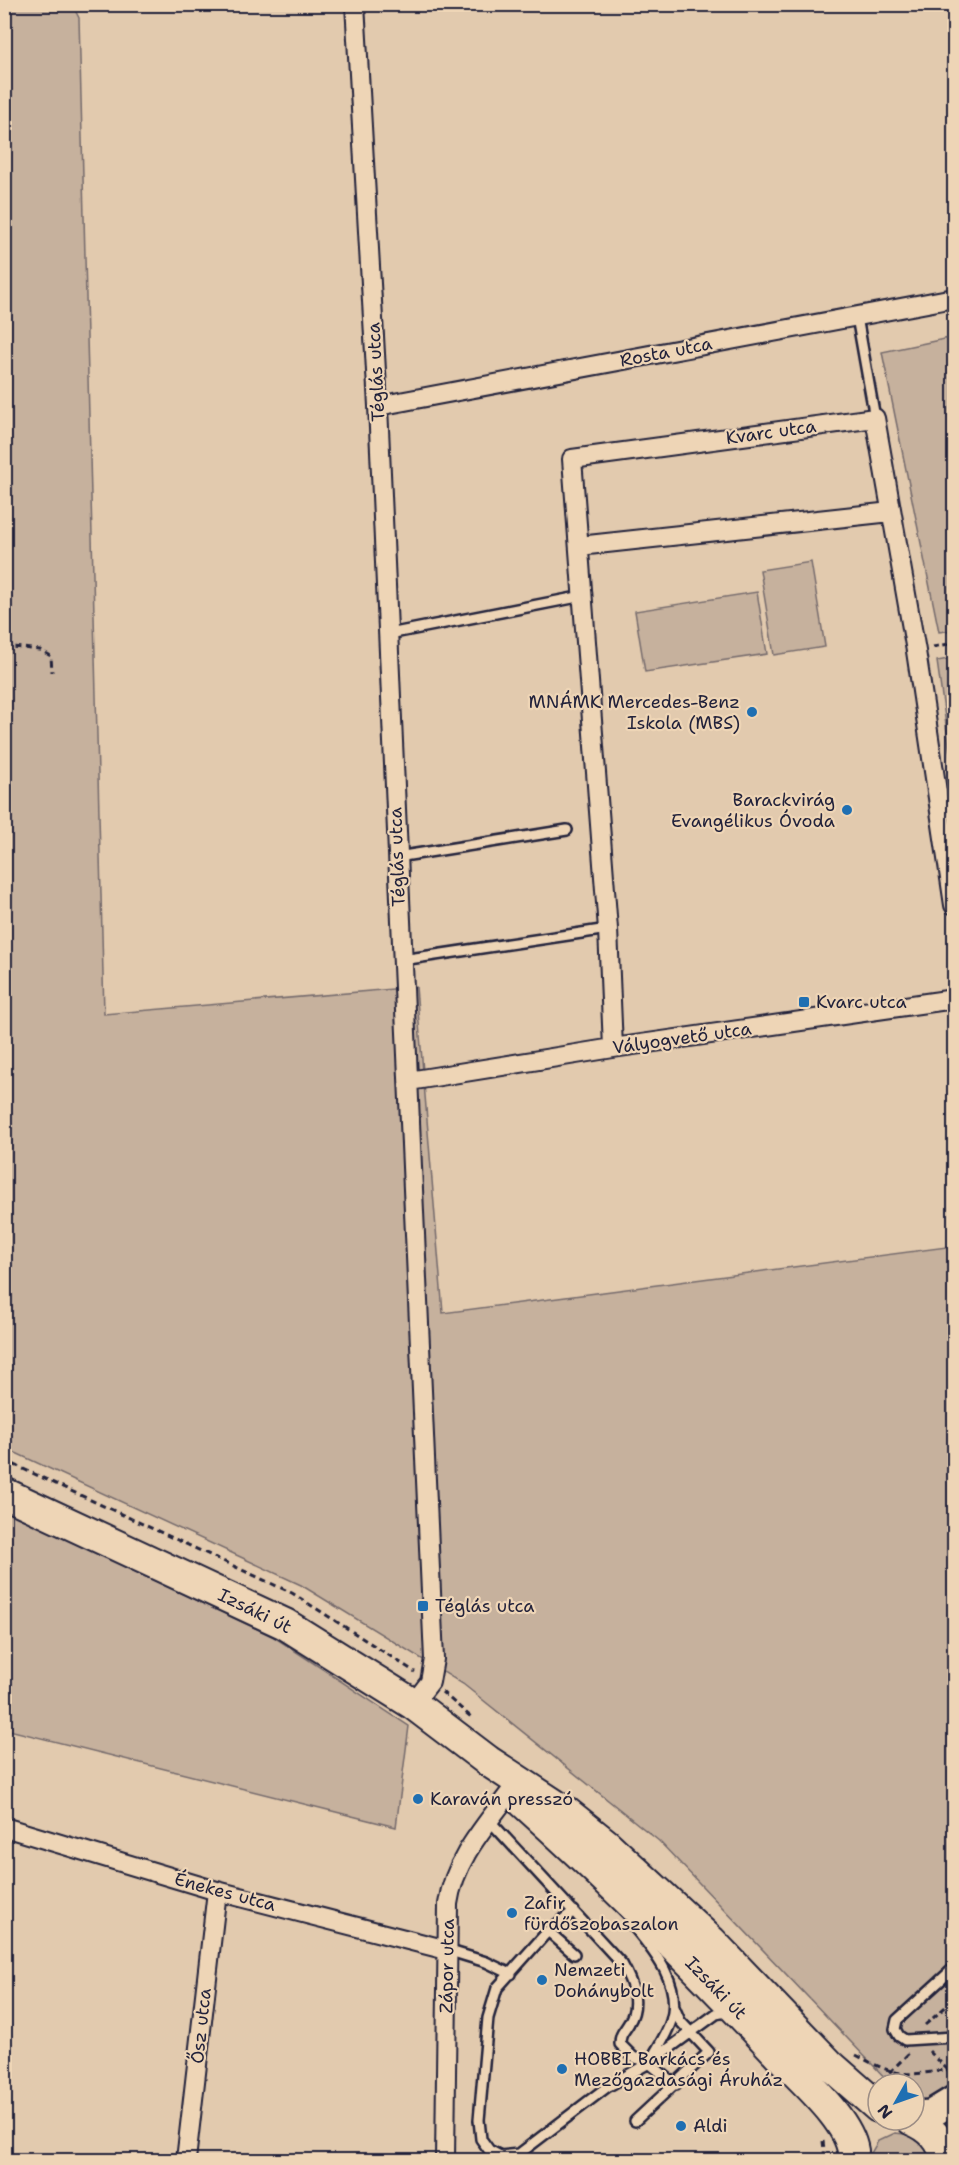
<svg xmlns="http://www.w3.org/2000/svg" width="959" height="2165" font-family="'Shantell Sans',sans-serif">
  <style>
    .green { fill: #c6b19d; stroke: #746a6c; stroke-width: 1.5 }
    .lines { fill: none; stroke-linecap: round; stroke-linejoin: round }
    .lane-casing { stroke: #22223b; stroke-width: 14 }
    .street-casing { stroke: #22223b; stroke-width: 22 }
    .secondary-casing { stroke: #22223b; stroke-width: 32 }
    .primary-casing { stroke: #22223b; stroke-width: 34 }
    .path { stroke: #22223b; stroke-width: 3; stroke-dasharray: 6 4.5; stroke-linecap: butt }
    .lane { stroke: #eed5b6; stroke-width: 9 }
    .street { stroke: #eed5b6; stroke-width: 18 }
    .secondary { stroke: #eed5b6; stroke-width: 27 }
    .primary { stroke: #eed5b6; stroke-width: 30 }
    .poi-dot { fill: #1f6fb2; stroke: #eed5b6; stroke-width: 2 }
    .labels { text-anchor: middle; stroke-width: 4.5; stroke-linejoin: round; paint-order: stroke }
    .street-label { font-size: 18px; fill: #22223b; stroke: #eed5b6 }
    .poi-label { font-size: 18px; fill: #22223b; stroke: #eed5b6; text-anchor: start }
  </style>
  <rect width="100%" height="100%" fill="#e2caae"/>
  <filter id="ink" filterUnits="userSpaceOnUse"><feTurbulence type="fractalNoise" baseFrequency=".0167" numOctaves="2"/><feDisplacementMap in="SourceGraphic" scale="12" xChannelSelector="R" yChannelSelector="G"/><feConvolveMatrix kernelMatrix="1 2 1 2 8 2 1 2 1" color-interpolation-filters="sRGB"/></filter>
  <g filter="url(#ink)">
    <path class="green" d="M72,4L79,18L104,1014L416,987L443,1313L954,1246V2152L914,2109V2084H891L659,1841L463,1684L301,1585L5,1448L4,5Z
      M954,337V630L939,632L882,352Z
      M811,562L825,647L774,655L760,570Z
      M757,592L767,654L645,672L635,611Z
      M954,658V782L937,661Z
      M5,1510L274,1637L409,1726L396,1827L5,1729Z
      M895,2133L914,2135L937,2160H867L878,2141Z"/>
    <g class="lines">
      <g class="lane-casing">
        <path id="lane" d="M857,317L875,418
          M389,634L583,596
          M397,857L567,830
          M402,960L608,929
          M489,1820L622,1964C632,1982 641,2003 629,2023C624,2032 620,2033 620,2044L633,2057L649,2063L676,2085
          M574,1911L548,1931L497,1988L488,2018L479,2120L481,2139L489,2150L500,2156L519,2154L607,2087L649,2063L716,2014L731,2011
          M630,1922C652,1949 683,1983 671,2021C667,2034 658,2047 652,2058
          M548,1931L574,1954
          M447,1950L486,1962L511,1974
          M954,1968L897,2020L895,2029L899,2036L905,2040L954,2037
          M635,2121L709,2052L680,2021L674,2007"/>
      </g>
      <g class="street-casing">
        <path id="street" d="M355,4L378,406L434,1659L430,1682L413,1704
          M378,406L954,298
          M579,546L891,512
          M613,1048L608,929L572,459L875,418L916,651L954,905
          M409,1081L613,1048L954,999
          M4,1827L217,1891L447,1950
          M186,2160L217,1891
          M445,2160L448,1904C454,1860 485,1826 511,1791"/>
      </g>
      <g class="secondary-casing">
        <path id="secondary" d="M914,2115L931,2114L954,2100"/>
      </g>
      <g class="primary-casing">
        <path id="primary" d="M4,1493L285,1624L413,1704L488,1761L566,1812L606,1844L711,1941L829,2064L878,2107
          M523,1802C613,1883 699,1969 782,2058C803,2081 848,2119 853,2151
          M912,2120C930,2127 943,2141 946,2160"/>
      </g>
      <path class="path" d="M4,646L40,650L51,656L52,672
        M933,647L954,643
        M4,1460L292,1593L415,1672
        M442,1692L471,1717
        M925,2025L951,2002
        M929,2051L947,2069L954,2065
        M856,2055C894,2075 904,2078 947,2069L954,2078
        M882,2080L909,2053
        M823,2141L825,2160"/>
      <use href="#lane" class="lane"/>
      <use href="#street" class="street"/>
      <use href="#secondary" class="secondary"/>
      <use href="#primary" class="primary"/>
    </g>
  </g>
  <g class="poi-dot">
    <circle cx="752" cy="712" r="6"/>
    <circle cx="847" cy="810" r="6"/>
    <rect x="798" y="996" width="12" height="12" rx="3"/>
    <rect x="417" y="1600" width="12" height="12" rx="3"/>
    <circle cx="418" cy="1799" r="6"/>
    <circle cx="512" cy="1913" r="6"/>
    <circle cx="542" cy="1980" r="6"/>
    <circle cx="562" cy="2069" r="6"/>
    <circle cx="681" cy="2126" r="6"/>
  </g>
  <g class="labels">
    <g class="street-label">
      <text transform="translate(666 352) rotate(-11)" y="6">Rosta utca</text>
      <text transform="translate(376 372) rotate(-93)" y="6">Téglás utca</text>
      <text transform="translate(771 432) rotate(-8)" y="6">Kvarc utca</text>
      <text transform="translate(397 857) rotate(-92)" y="6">Téglás utca</text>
      <text transform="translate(682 1038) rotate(-8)" y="6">Vályogvető utca</text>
      <text transform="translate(255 1611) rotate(26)" y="6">Izsáki út</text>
      <text transform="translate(225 1892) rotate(15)" y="6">Énekes utca</text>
      <text transform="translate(447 1966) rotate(-89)" y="6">Zápor utca</text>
      <text transform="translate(716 1988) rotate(46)" y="6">Izsáki út</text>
      <text transform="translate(201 2026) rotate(-84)" y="6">Ősz utca</text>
    </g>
    <g class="poi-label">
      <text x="740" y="708" text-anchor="end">MNÁMK Mercedes-Benz<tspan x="740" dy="21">Iskola (MBS)</tspan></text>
      <text x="835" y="806" text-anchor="end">Barackvirág<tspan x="835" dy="21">Evangélikus Óvoda</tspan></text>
      <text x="816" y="1008">Kvarc utca</text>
      <text x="435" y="1612">Téglás utca</text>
      <text x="430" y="1805">Karaván presszó</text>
      <text x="524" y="1909">Zafir<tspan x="524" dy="21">fürdőszobaszalon</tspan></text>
      <text x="554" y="1976">Nemzeti<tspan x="554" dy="21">Dohánybolt</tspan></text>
      <text x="574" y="2065">HOBBI Barkács és<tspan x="574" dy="21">Mezőgazdasági Áruház</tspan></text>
      <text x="693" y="2132">Aldi</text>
    </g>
  </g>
  <rect width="959" height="2165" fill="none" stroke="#eed5b6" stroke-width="24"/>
  <rect x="12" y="12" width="935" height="2141" fill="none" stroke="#22223b" stroke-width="2" filter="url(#ink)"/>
  <g transform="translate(896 2102) rotate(230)"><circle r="28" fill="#eed5b6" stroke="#9c8d85" stroke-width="1.5"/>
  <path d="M0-4.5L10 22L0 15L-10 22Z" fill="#1f6fb2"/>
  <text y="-9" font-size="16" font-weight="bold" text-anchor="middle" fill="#22223b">N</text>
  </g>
</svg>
